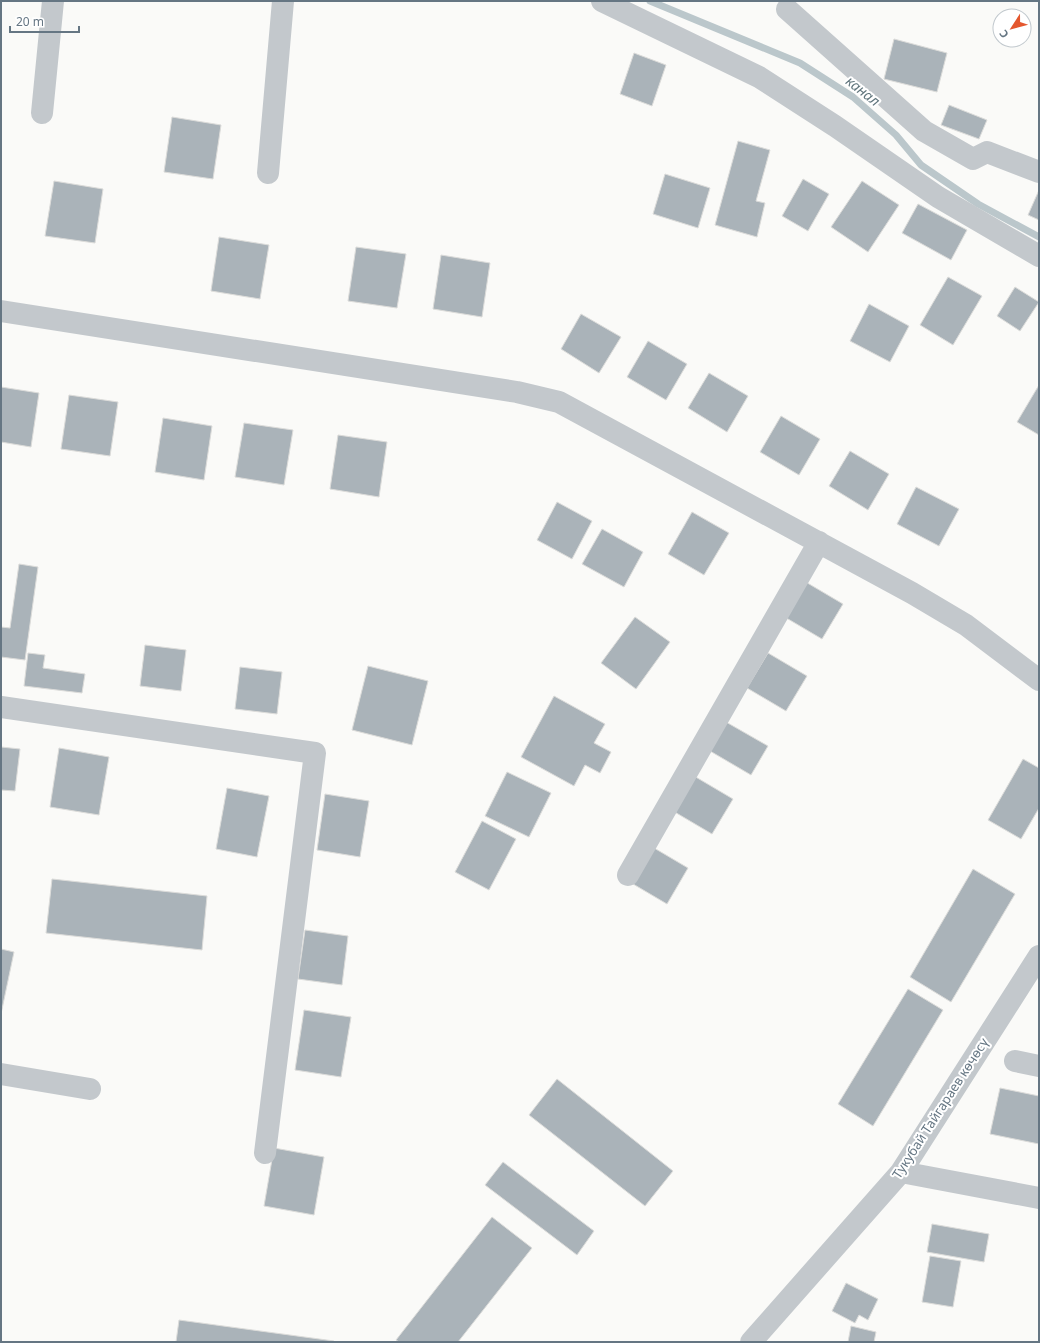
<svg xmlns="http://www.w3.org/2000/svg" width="1040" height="1343" font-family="'Noto Sans',sans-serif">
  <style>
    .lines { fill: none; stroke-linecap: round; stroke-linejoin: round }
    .stream { stroke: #bbc7cb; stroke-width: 7 }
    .building { fill: #aab3b9; stroke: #dcdcda }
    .minor { stroke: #c3c8cc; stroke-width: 22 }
    .labels { text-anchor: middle; stroke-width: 4; stroke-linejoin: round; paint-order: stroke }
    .street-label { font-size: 13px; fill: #657683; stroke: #fff }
    .water-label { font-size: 14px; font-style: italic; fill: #60757c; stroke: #fff }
  </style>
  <rect width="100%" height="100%" fill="#fafaf8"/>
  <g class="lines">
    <path class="stream" d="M650,1L800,63L853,97L896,135L921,165L978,204L1039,237"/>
  </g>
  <path class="building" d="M894,39L947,53L937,92L884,79Z
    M634,53L666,65L652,106L620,94Z
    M949,105L987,120L979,139L941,125Z
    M172,117L221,125L213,179L164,172Z
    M738,141L770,150L756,201L765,203L757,237L715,225Z
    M665,174L710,188L698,228L653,214Z
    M803,179L829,194L808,231L782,216Z
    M54,181L103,189L95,243L45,236Z
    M862,181L899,205L868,252L831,227Z
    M1039,190V220L1028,215Z
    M918,204L967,230L951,260L902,233Z
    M219,237L269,245L260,299L211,291Z
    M356,247L406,254L397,308L348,301Z
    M441,255L490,263L482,317L433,309Z
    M948,277L982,296L953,345L920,325Z
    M1015,287L1039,302L1020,331L997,316Z
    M869,304L909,326L890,362L850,341Z
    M581,314L621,337L599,373L561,349Z
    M648,341L687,364L666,400L627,377Z
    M709,373L748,396L727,432L688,408Z
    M1039,385V435L1017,422Z
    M1,387L39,393L31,447L1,442Z
    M69,395L118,402L110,456L61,449Z
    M781,416L820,439L799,475L760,452Z
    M163,418L212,426L204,480L155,472Z
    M244,423L293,430L284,485L235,477Z
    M338,435L387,442L379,497L330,489Z
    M850,451L889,474L868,510L829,486Z
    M916,487L959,509L939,546L897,524Z
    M557,502L592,521L572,559L537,540Z
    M692,512L729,533L704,575L668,554Z
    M602,529L643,552L624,587L582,564Z
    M19,564L38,567L25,660L1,657V627L10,628Z
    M804,581L843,604L822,639L783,616Z
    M635,617L670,642L636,689L601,663Z
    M145,645L186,650L181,691L140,686Z
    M28,653L45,655L43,668L85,674L82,693L24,686Z
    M768,653L807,676L786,711L747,688Z
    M368,666L428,681L412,745L352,730Z
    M240,667L282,672L277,714L235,709Z
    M554,696L605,724L594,743L611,752L600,773L585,765L574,786L521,757Z
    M726,722L768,746L751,775L710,751Z
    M1,747L20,749L15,791L1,790Z
    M59,748L109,757L99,815L50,807Z
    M1023,759L1039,768V808L1021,839L988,820Z
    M507,772L551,793L529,837L485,816Z
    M694,776L733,799L712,834L673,811Z
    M227,788L269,796L257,857L216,849Z
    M325,794L369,801L360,857L317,850Z
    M482,821L516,839L489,890L455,872Z
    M649,845L688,868L667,904L628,881Z
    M973,869L1015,894L951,1002L910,977Z
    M52,879L207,896L202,950L46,933Z
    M305,930L348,936L342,985L298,979Z
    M1,949L14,952L1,1014Z
    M908,989L943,1010L873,1126L838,1104Z
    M304,1010L351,1017L341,1077L295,1070Z
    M557,1079L673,1171L645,1206L529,1115Z
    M1000,1088L1039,1096V1144L990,1134Z
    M274,1148L324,1157L314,1215L264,1206Z
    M503,1162L594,1231L577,1255L485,1185Z
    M492,1217L532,1248L458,1342H399L396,1340Z
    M932,1224L989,1234L984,1262L927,1252Z
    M930,1256L961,1261L953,1307L922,1302Z
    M846,1283L878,1299L868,1320L859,1315L855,1323L832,1311Z
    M179,1320L334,1341V1342H176Z
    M851,1326L876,1332L874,1342H848Z"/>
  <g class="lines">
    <path class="minor" d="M602,1L759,77L835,126L938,197L1039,256
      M787,9L924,131L973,159L987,152L1039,172
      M42,113L53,1
      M268,173L283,1
      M1,311L517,392L559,402L912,593L966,625L1039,680
      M1,707L315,753L265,1153
      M628,875L819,542
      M1015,1061L1039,1066
      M1,1074L90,1089
      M901,1172L1039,1198
      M751,1342L901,1172L1039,956"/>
  </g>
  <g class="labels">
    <g class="street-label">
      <text transform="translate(940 1108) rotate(-57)" y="5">Тукубай Тайгараев көчөсү</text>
    </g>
    <g class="water-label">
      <text transform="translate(863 91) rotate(38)" y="5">канал</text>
    </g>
  </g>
  <rect width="1040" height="1343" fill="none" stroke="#657683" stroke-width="4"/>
  <g transform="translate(1012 28) rotate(234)"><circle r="19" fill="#ffffff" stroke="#c1c8cd"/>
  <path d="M0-3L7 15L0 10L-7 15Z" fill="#e4572e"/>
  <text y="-6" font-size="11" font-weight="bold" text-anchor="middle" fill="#657683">С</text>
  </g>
  <path d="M10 26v6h69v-6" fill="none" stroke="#657683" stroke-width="2"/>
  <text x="16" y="26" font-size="12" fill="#657683" stroke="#ffffff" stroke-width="3" paint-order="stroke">20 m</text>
</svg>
